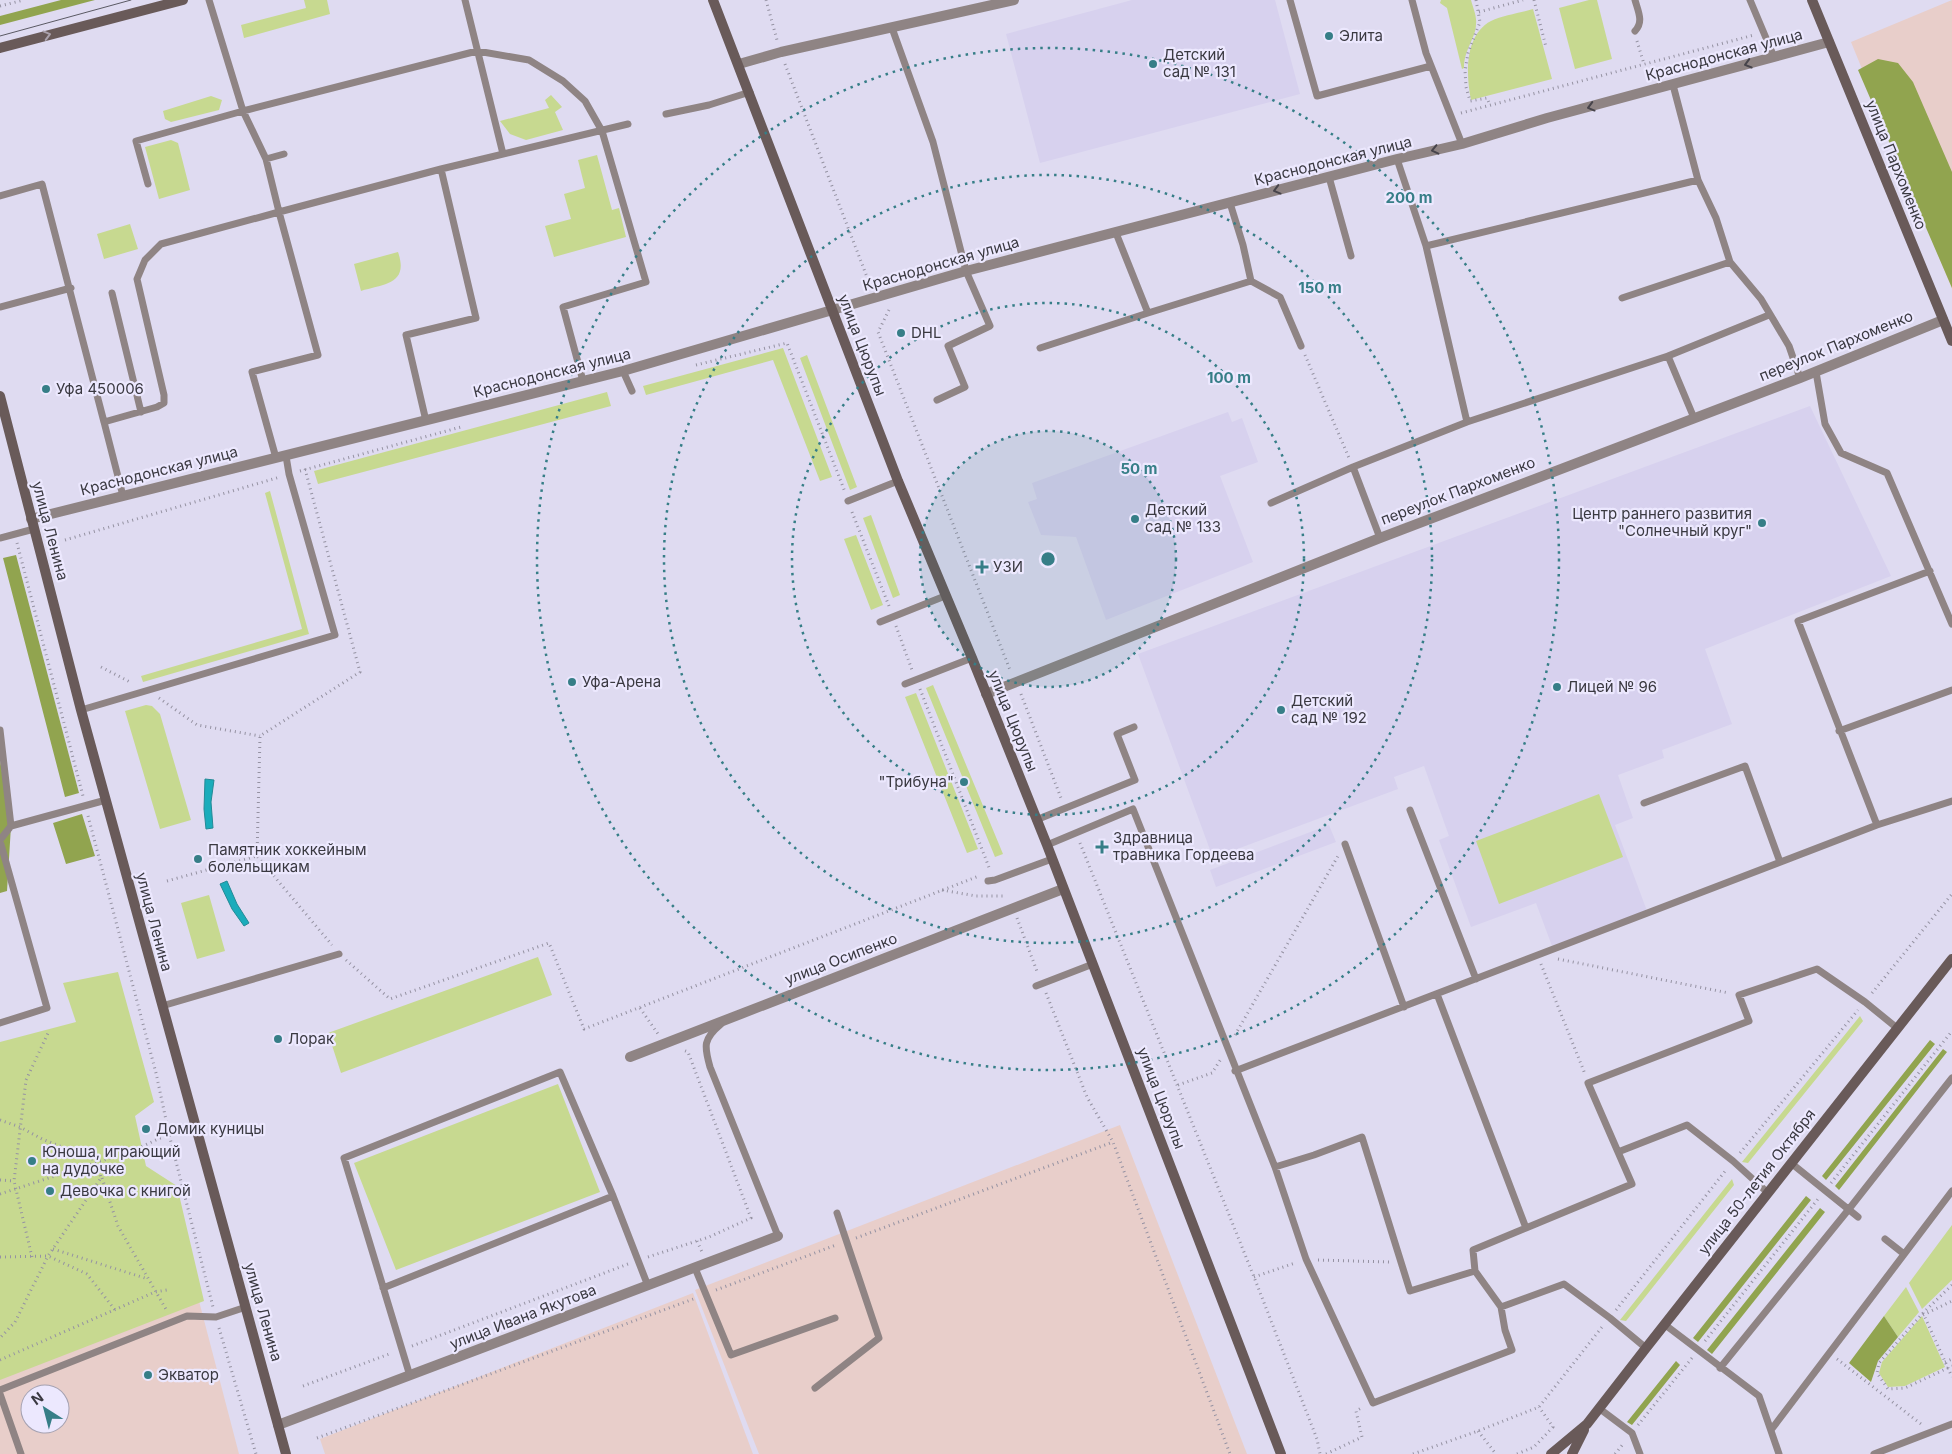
<svg xmlns="http://www.w3.org/2000/svg" width="1952" height="1454" font-family="Inter,sans-serif">
  <style>
    .commercial { fill: #e8ceca; fill-rule: evenodd }
    .built { fill: #d7d1ee }
    .green { fill: #c7d990 }
    .forest { fill: #91a44f }
    .water { fill: #1aacbb; stroke: #248a96 }
    .lines { fill: none; stroke-linecap: round; stroke-linejoin: round }
    .path { stroke: #9592a2; stroke-width: 3; stroke-dasharray: 1 4; stroke-linecap: butt }
    .lane { stroke: #8f8484; stroke-width: 7 }
    .street { stroke: #8f8484; stroke-width: 10 }
    .secondary { stroke: #695a59; stroke-width: 10 }
    .tram { stroke: #5a5963; stroke-width: 1 }
    .oneway { stroke: #aaa1ac }
    .oneway2 { stroke: #47444b }
    .ring { fill: none; stroke: #367e87; stroke-width: 2.5; stroke-dasharray: 2.5 5 }
    .poi-dot { fill: #367e87; stroke: #ece8fe; stroke-width: 2 }
    .labels { text-anchor: middle; stroke-width: 4.5; stroke-linejoin: round; paint-order: stroke }
    .poi-label { font-size: 15px; fill: #3a3941; stroke: #ece8fe; text-anchor: start }
    .street-label { font-size: 15px; fill: #3a3941; stroke: #ece8fe }
    .centre { fill: #367e87; stroke: #ece8fe; stroke-width: 2.5 }
    .ring-label { font-size: 15px; text-anchor: middle; font-weight: bold; fill: #367e87; stroke: #ece8fe; stroke-width: 4.5; stroke-linejoin: round; paint-order: stroke }
  </style>
  <rect width="100%" height="100%" fill="#dfdbf1"/>
  <path class="commercial" d="M1952,0V289L1851,42Z
    M1120,1125L1247,1454H759L695,1290Z
    M693,1293L753,1454H325L320,1439Z
    M199,1301L239,1454H0V1375ZM30,1394H60V1424H30Z"/>
  <path class="built" d="M1132,0H1275L1300,94L1040,163L1006,34Z
    M1810,406L1891,576L1705,649L1732,724L1662,750L1664,758L1618,775L1633,818L1615,825L1647,911L1552,946L1536,903L1471,927L1439,840L1449,836L1424,766L1394,777L1398,789L1213,858L1138,654Z
    M1228,412L1232,422L1242,418L1258,462L1220,476L1253,562L1106,620L1076,537L1041,535L1028,502L1037,499L1032,483Z
    M1329,825L1336,842L1216,887L1210,870Z"/>
  <path class="green" d="M304,0H327L330,14L244,38L241,25L306,8Z
    M1441,0H1471C1473,8 1477,16 1476,24C1476,38 1464,49 1464,68L1462,69L1447,8L1440,3Z
    M1589,0H1597L1612,59L1575,69L1559,8Z
    M1533,9L1552,79L1471,100C1466,76 1464,35 1491,21C1503,15 1520,13 1533,9Z
    M551,95L562,107L555,112L563,130L526,140L510,134L500,121L549,108L545,100Z
    M211,96L222,100L219,110L171,122L165,119L163,111Z
    M171,140L178,143L190,190L159,199L145,147Z
    M597,155L612,210L619,208L626,237L554,257L545,226L571,219L564,194L585,188L578,160Z
    M130,224L138,249L104,259L97,234Z
    M398,252C409,284 385,284 361,291L354,264Z
    M783,348L832,477L820,481L773,360L646,395L643,386Z
    M807,355L857,487L850,490L800,358Z
    M607,392L611,406L318,484L314,471Z
    M270,491L309,634L143,682L141,676L302,629L265,493Z
    M871,515L900,595L893,598L863,518Z
    M856,535L883,605L871,610L844,539Z
    M933,685L1003,854L995,857L926,688Z
    M916,693L978,849L967,853L905,697Z
    M146,705L152,706L160,714L191,820L160,829L125,711Z
    M1599,794L1623,857L1499,904L1476,841Z
    M209,895L225,951L197,959L181,903Z
    M538,957L552,995L341,1073L328,1033Z
    M118,972L154,1102L135,1116L146,1166L177,1186L204,1301L0,1380V1042L76,1022L63,983Z
    M1860,1016L1863,1021L1748,1163L1742,1162Z
    M558,1084L600,1192L396,1270L354,1163Z
    M1732,1179L1734,1185L1626,1321L1620,1320Z
    M1952,1225V1280L1922,1309L1909,1283Z
    M1906,1287L1919,1312L1898,1337L1884,1316Z
    M1922,1316L1945,1367L1905,1386L1888,1387L1879,1373L1882,1362Z"/>
  <path class="forest" d="M61,0H95L0,25V16Z
    M1878,59L1898,63L1913,82L1952,172V288L1858,70Z
    M16,555L79,793L65,797L3,558Z
    M0,760L11,826L7,891L0,893Z
    M82,814L95,856L66,864L53,823Z
    M1930,1040L1935,1044L1826,1180L1822,1176Z
    M1943,1049L1947,1052L1839,1190L1835,1186Z
    M1806,1196L1811,1200L1698,1342L1693,1338Z
    M1820,1208L1825,1212L1712,1354L1707,1350Z
    M1884,1316L1898,1337L1878,1361L1871,1382L1849,1363Z
    M1676,1361L1680,1365L1632,1425L1627,1422Z"/>
  <path class="water" d="M205,779L214,780L211,802L213,828L206,829L204,809Z
    M227,881L237,904L249,923L244,926L232,909L220,884Z"/>
  <g class="lines">
    <path class="path" d="M766,0L777,40
      M1476,0L1480,22L1468,53L1465,71L1466,87L1470,101L1487,98L1490,105
      M1534,0L1546,47
      M0,6L24,0
      M1479,12L1523,0
      M1637,41L1644,64
      M785,64L867,277L880,282
      M1461,113L1754,35
      M889,310L878,332L1010,670
      M1305,355L1349,458
      M696,365L787,343L845,492
      M305,469L360,672L260,736L257,856L332,945
      M300,471L461,427
      M852,512L889,606
      M65,540L280,477
      M17,543L83,796
      M896,626L912,670
      M101,667L132,683
      M920,689L990,870
      M1021,694L1061,798
      M159,698L197,725L260,736
      M88,816L156,1073L169,1134L213,1307
      M1080,843L1254,1277L1317,1439L1320,1454
      M167,881L257,856
      M942,890L976,896H1003
      M1017,918L1038,974
      M1558,959L1729,993
      M346,960L390,999L549,943L584,1029L979,876
      M1541,964L1585,1074
      M1046,993L1087,1097L1113,1142L1230,1454
      M1872,993L1952,894
      M640,1008L658,1034
      M1235,1035L1338,856
      M1178,1085L1212,1073L1221,1059
      M0,1120L20,1127L42,1139L97,1161L101,1178L48,1256L15,1322L0,1338
      M128,1153L169,1134
      M1740,1153L1858,1010
      M102,1178L118,1226L167,1311
      M0,1180L14,1181
      M1831,1183L1952,1031
      M0,1194L113,1157
      M856,1238L1113,1142
      M697,1241L702,1252
      M53,1249L148,1279
      M0,1257L48,1256L87,1274L115,1310
      M32,1257L14,1181L26,1080L49,1031
      M648,1257L709,1237L751,1218L688,1052L683,1050
      M1318,1260L1389,1262
      M1254,1277L1295,1263
      M1952,1285L1923,1313L1879,1363L1877,1373L1888,1389L1905,1388L1952,1366
      M716,1290L836,1245
      M1616,1310L1726,1170
      M1923,1313L1952,1377
      M1923,1315L1952,1301
      M219,1328L256,1454
      M1705,1341L1818,1199
      M412,1346L628,1264
      M1837,1359L1921,1424
      M0,1360L155,1292L167,1290
      M1945,1362L1952,1359
      M303,1386L392,1353
      M1638,1425L1692,1358
      M1478,1431L1496,1454
      M317,1438L696,1298
      M1326,1454L1362,1437L1356,1411L1363,1407
      M1413,1454L1478,1431L1539,1407L1602,1327
      M1517,1454L1534,1447L1553,1427L1539,1407
      M1615,1454L1623,1444"/>
    <path class="lane" d="M209,0L243,111L477,51L529,60L563,81L585,101L602,131L646,282L563,307L583,381
      M465,0L503,154
      M1290,0L1317,96L1431,66
      M1412,0L1426,53L1462,144
      M1750,0L1774,57
      M892,28L933,142L966,271L990,326L948,346L965,387L937,400
      M1635,31C1644,22 1638,11 1635,0
      M666,114L709,105L750,92
      M266,159L279,212L441,169
      M1397,159L1426,246L1698,180L1673,85
      M1329,177L1351,256
      M148,184L136,141L243,111L266,159L284,154
      M0,196L42,184L104,422
      M1230,203L1243,245L1251,281
      M1426,246L1467,422
      M1730,262L1761,299L1789,346L1800,378
      M112,293L141,412
      M1622,298L1730,262L1716,218L1698,180
      M0,307L71,288
      M1148,313L1251,281L1280,297L1301,346
      M1040,348L1148,313L1116,233
      M1668,356L1694,418
      M623,371L632,391
      M1816,372L1825,424L1841,453L1887,473L1952,624
      M426,421L406,335L476,318L441,169L628,124
      M1353,467L1380,538
      M123,496L104,422L157,407L164,403V395L137,279L145,260L161,244L279,212L318,355L252,372L276,458
      M848,501L898,481
      M1271,503L1353,467L1467,422L1668,356L1769,315
      M0,538L34,529
      M880,622L945,596
      M905,684L972,658
      M81,710L335,635L289,474L286,456
      M0,730L11,826L106,800
      M1839,731L1952,690
      M1644,803L1745,766L1780,862
      M1410,810L1476,979
      M1036,820L1135,780L1117,734L1134,727
      M1877,825L1798,621L1930,571
      M0,840L11,826
      M0,841L47,1008L0,1023
      M1345,844L1404,1007
      M1047,845L1133,809L1275,1167L1306,1259L1373,1403L1512,1350L1505,1330L1501,1307L1475,1271L1410,1291L1362,1137L1314,1155L1275,1167
      M988,881L995,880L1052,859
      M1036,986L1093,964
      M1437,994L1526,1228L1473,1250L1475,1271
      M162,1006L339,954
      M721,1024C703,1039 704,1046 710,1067L778,1236
      M1235,1071L1877,825L1952,801
      M1791,1163L1858,1217
      M1768,1193L1733,1161L1687,1125L1618,1152L1588,1083L1749,1021L1739,995L1817,969L1865,1002L1897,1028
      M1526,1228L1632,1184L1618,1152
      M1885,1239L1904,1254
      M695,1268L731,1355L835,1318
      M383,1288L613,1196
      M1501,1307L1564,1284L1610,1318L1646,1348
      M1664,1324L1759,1396L1779,1454
      M1720,1368L1849,1209L1952,1078
      M410,1376L344,1158L560,1072L613,1196L648,1286
      M815,1388L879,1338L837,1213
      M0,1390L187,1316L216,1317L246,1307
      M0,1394L21,1454
      M1600,1409L1632,1433L1640,1454
      M1771,1430L1952,1191
      M1874,1454L1952,1424"/>
    <path class="street" d="M739,64L781,52L1014,0
      M31,519L623,371L966,271L1397,159L1462,144L1547,118L1829,42
      M986,694L1380,538L1800,378L1943,320
      M630,1057L1063,889
      M278,1425L778,1236"/>
    <path class="secondary" d="M713,0L898,481L972,658L1047,845L1281,1454
      M1812,0L1952,341
      M0,48L183,0
      M0,396L81,710L286,1454
      M1551,1454L1587,1424L1646,1348L1952,959
      M1572,1454L1584,1430"/>
    <path class="tram" d="M0,36L131,0"/>
  </g>
  <defs><path id="oneway-chevron" d="M-2-3.5L2.5 0L-2 3.5" fill="none" stroke-width="1.6" stroke-linecap="round" stroke-linejoin="round" transform="scale(1.25)"/></defs>
  <use class="oneway" href="#oneway-chevron" transform="translate(47 35) rotate(-15)"/>
  <g class="oneway2">
    <use href="#oneway-chevron" transform="translate(1748 64) rotate(164)"/>
    <use href="#oneway-chevron" transform="translate(1591 107) rotate(165)"/>
    <use href="#oneway-chevron" transform="translate(1435 150) rotate(167)"/>
    <use href="#oneway-chevron" transform="translate(1277 190) rotate(165)"/>
  </g>
  <circle cx="1048" cy="559" r="128" fill="#367e87" fill-opacity=".12"/>
  <g class="ring">
    <circle cx="1048" cy="559" r="128"/>
    <circle cx="1048" cy="559" r="256"/>
    <circle cx="1048" cy="559" r="384"/>
    <circle cx="1048" cy="559" r="511"/>
  </g>
  <g class="poi-dot">
    <circle cx="1329" cy="36" r="5"/>
    <circle cx="1153" cy="64" r="5"/>
    <circle cx="901" cy="333" r="5"/>
    <circle cx="46" cy="389" r="5"/>
    <circle cx="1135" cy="519" r="5"/>
    <circle cx="1762" cy="523" r="5"/>
    <path d="M979.5 559.5h5v5h5v5h-5v5h-5v-5h-5v-5h5z"/>
    <circle cx="572" cy="682" r="5"/>
    <circle cx="1557" cy="687" r="5"/>
    <circle cx="1281" cy="710" r="5"/>
    <circle cx="964" cy="782" r="5"/>
    <path d="M1099.5 839.5h5v5h5v5h-5v5h-5v-5h-5v-5h5z"/>
    <circle cx="198" cy="859" r="5"/>
    <circle cx="278" cy="1039" r="5"/>
    <circle cx="146" cy="1129" r="5"/>
    <circle cx="32" cy="1161" r="5"/>
    <circle cx="50" cy="1191" r="5"/>
    <circle cx="148" cy="1375" r="5"/>
  </g>
  <g class="labels">
    <g class="poi-label">
      <text x="1339" y="41">Элита</text>
      <text x="1163" y="60">Детский<tspan x="1163" dy="17">сад № 131</tspan></text>
      <text x="911" y="338">DHL</text>
      <text x="56" y="394">Уфа 450006</text>
      <text x="1145" y="515">Детский<tspan x="1145" dy="17">сад № 133</tspan></text>
      <text x="1752" y="519" text-anchor="end">Центр раннего развития<tspan x="1752" dy="17">"Солнечный круг"</tspan></text>
      <text x="993" y="572">УЗИ</text>
      <text x="582" y="687">Уфа-Арена</text>
      <text x="1567" y="692">Лицей № 96</text>
      <text x="1291" y="706">Детский<tspan x="1291" dy="17">сад № 192</tspan></text>
      <text x="954" y="787" text-anchor="end">"Трибуна"</text>
      <text x="1113" y="843">Здравница<tspan x="1113" dy="17">травника Гордеева</tspan></text>
      <text x="208" y="855">Памятник хоккейным<tspan x="208" dy="17">болельщикам</tspan></text>
      <text x="288" y="1044">Лорак</text>
      <text x="156" y="1134">Домик куницы</text>
      <text x="42" y="1157">Юноша, играющий<tspan x="42" dy="17">на дудочке</tspan></text>
      <text x="60" y="1196">Девочка с книгой</text>
      <text x="158" y="1380">Экватор</text>
    </g>
    <g class="street-label">
      <text transform="translate(1724 55) rotate(-15)" y="5">Краснодонская улица</text>
      <text transform="translate(1333 161) rotate(-14)" y="5">Краснодонская улица</text>
      <text transform="translate(1896 165) rotate(68)" y="5">улица Пархоменко</text>
      <text transform="translate(941 264) rotate(-16)" y="5">Краснодонская улица</text>
      <text transform="translate(862 345) rotate(69)" y="5">улица Цюрупы</text>
      <text transform="translate(1836 346) rotate(-22)" y="5">переулок Пархоменко</text>
      <text transform="translate(552 373) rotate(-14)" y="5">Краснодонская улица</text>
      <text transform="translate(159 471) rotate(-14)" y="5">Краснодонская улица</text>
      <text transform="translate(1458 491) rotate(-21)" y="5">переулок Пархоменко</text>
      <text transform="translate(50 531) rotate(75)" y="5">улица Ленина</text>
      <text transform="translate(1013 721) rotate(68)" y="5">улица Цюрупы</text>
      <text transform="translate(154 922) rotate(75)" y="5">улица Ленина</text>
      <text transform="translate(841 959) rotate(-21)" y="5">улица Осипенко</text>
      <text transform="translate(1161 1098) rotate(69)" y="5">улица Цюрупы</text>
      <text transform="translate(1757 1182) rotate(-52)" y="5">улица 50-летия Октября</text>
      <text transform="translate(263 1312) rotate(74)" y="5">улица Ленина</text>
      <text transform="translate(523 1317) rotate(-21)" y="5">улица Ивана Якутова</text>
    </g>
  </g>
  <circle cx="1048" cy="559" r="8" class="centre"/>
  <g class="ring-label">
    <text x="1409" y="203">200 m</text>
    <text x="1320" y="293">150 m</text>
    <text x="1229" y="383">100 m</text>
    <text x="1139" y="474">50 m</text>
  </g>
  <g transform="translate(45 1409) rotate(324)"><circle r="24" fill="#ece8fe" stroke="#a5a2b2"/>
  <path d="M0-4L9 19L0 12L-9 19Z" fill="#367e87"/>
  <text y="-8" font-size="14" font-weight="bold" text-anchor="middle" fill="#3a3941">N</text>
  </g>
</svg>
